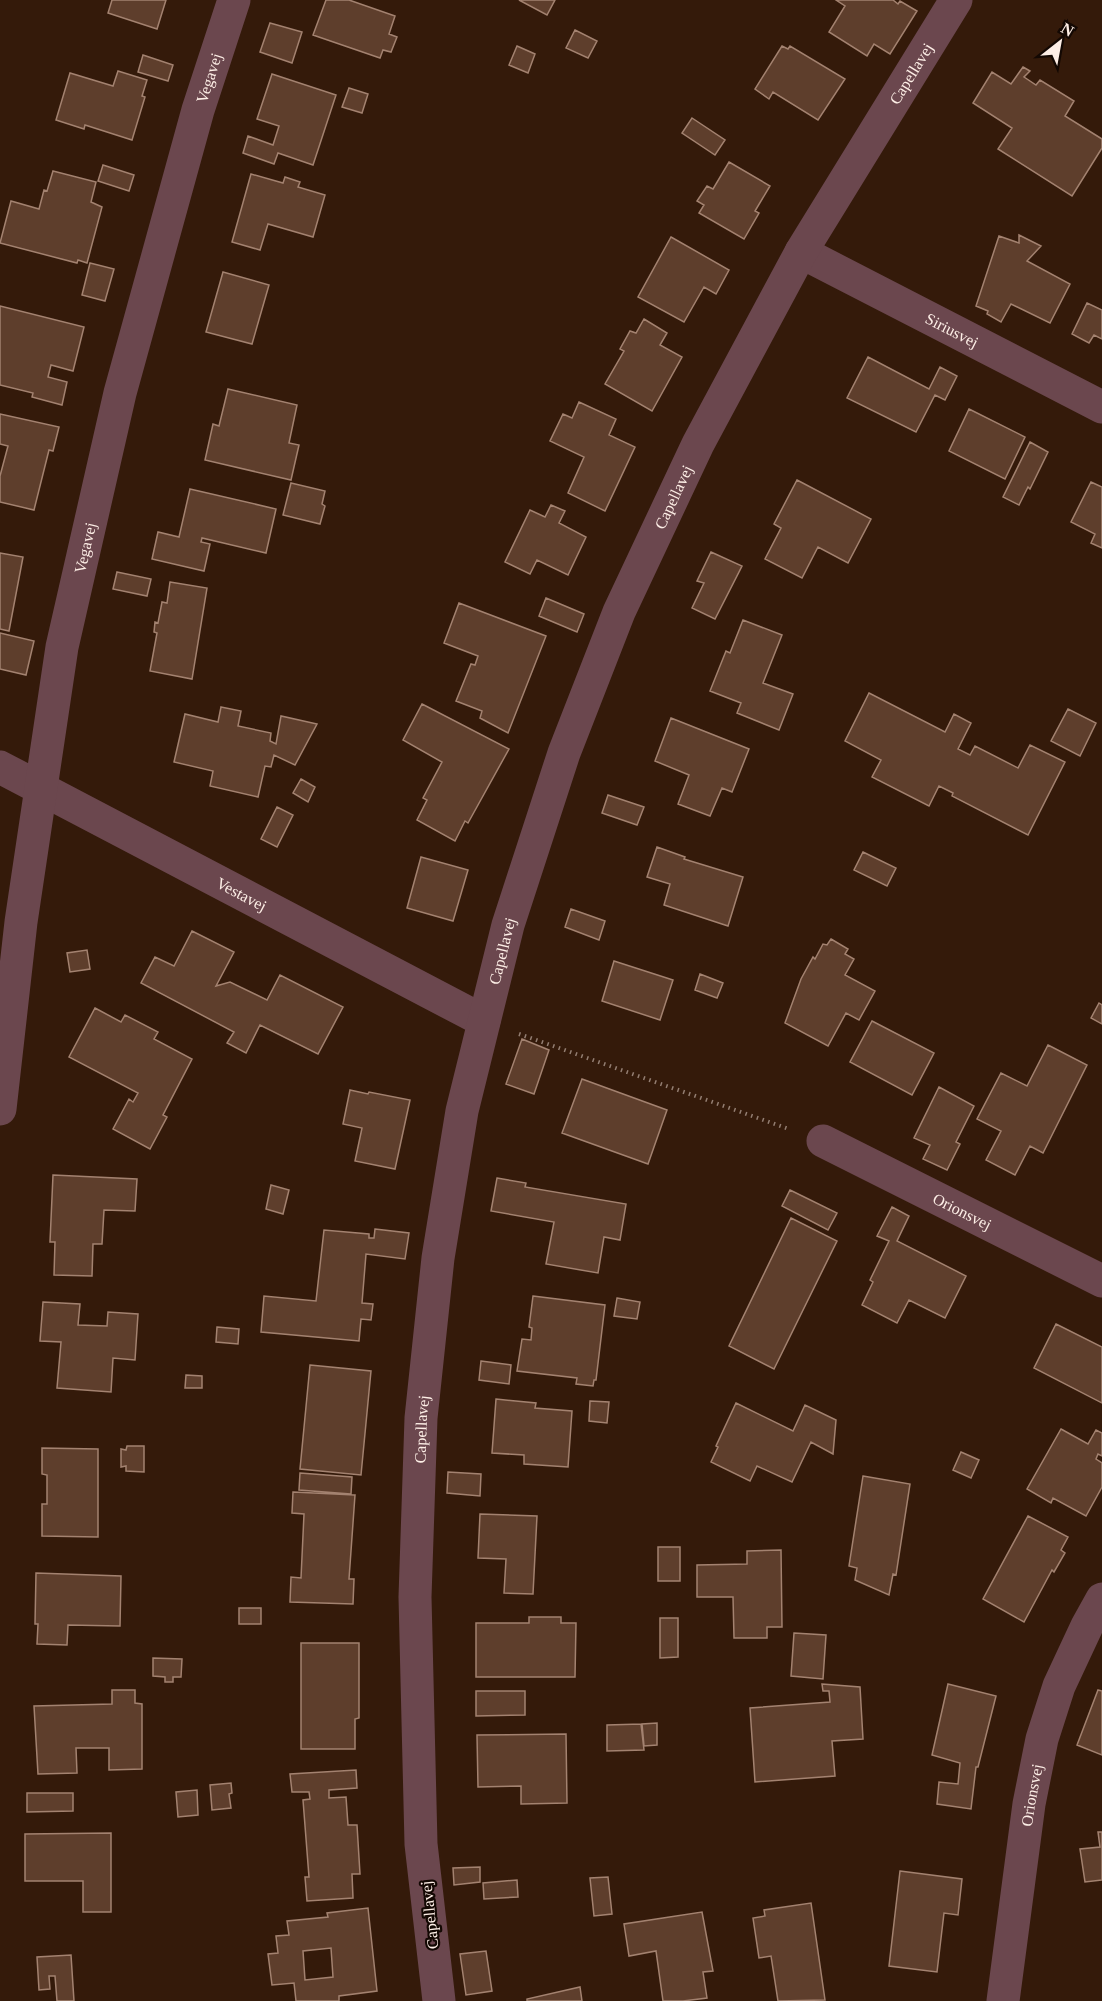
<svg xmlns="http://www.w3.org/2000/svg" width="1102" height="2001" font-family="Georgia,serif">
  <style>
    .building { fill: #5e3e2c; stroke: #a38270; stroke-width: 1.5; fill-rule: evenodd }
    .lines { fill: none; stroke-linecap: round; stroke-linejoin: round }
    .path { stroke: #937e72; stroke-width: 4; stroke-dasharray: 1.5 4.5; stroke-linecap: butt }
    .minor { stroke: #6b474e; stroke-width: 33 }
    .labels { text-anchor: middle; stroke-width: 4.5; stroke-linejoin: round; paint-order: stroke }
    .street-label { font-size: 16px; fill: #fdeee6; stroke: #130803 }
  </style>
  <rect width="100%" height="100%" fill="#341a0a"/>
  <path class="building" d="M112,0H166L157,29L108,13Z
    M326,0H349L395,16L389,34L397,37L391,52L383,50L380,58L313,35Z
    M519,0H555L547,15Z
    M836,0H893L898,4L900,1L917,11L890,54L874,44L867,56L829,32L845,6Z
    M270,23L302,32L292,63L260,52Z
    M575,30L597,41L588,58L566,48Z
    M517,46L535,54L528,73L509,65Z
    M782,46L788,49L790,46L845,79L818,120L773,92L769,99L755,89Z
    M143,55L173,65L168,81L138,72Z
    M1023,67L1030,71L1024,77L1036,85L1040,80L1074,101L1065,116L1102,139V148L1072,196L998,149L1012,128L973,103L992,72L1011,84Z
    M118,71L147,80L142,96L145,97L132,140L85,125L84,129L56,120L70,73L113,86Z
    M272,74L336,95L313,165L278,153L274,164L243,153L248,136L273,145L279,126L257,119Z
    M349,88L368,94L362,113L342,107Z
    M692,118L725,140L715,155L682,133Z
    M729,162L770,186L755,211L759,213L744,239L699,213L704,205L697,201L707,186L713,189Z
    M103,165L134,175L129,191L98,181Z
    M53,171L96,182L91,202L102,207L87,263L78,260L77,263L0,243L11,201L39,209L44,190L47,191Z
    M251,174L283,183L285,177L300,182L298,187L325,195L313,237L268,224L260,250L232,242Z
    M1019,235L1041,246L1027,261L1070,284L1050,323L1011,304L1001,322L987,314L988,311L976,306L999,236L1019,243Z
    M671,237L729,270L716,294L704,287L684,322L638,297Z
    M90,263L114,269L105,301L82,295Z
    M223,272L269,285L252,344L206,332Z
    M1087,303L1102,310V339L1094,335L1089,343L1072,334Z
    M0,306L84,327L73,371L51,365L48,377L67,382L62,405L32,397L33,393L0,385Z
    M644,319L667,333L660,345L682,357L652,411L605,384L624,351L620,349L630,331L636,333Z
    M868,357L929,389L940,367L957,376L945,400L935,395L916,432L847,398Z
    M228,389L297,405L289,443L299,445L291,480L205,460L213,424L219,426Z
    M579,402L616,419L609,435L635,447L605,511L568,493L584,457L550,441L563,414L572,418Z
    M969,409L1025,437L1005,479L949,451Z
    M0,414L59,427L53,451L49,450L34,510L0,502V476L8,446L0,444Z
    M1030,442L1048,452L1030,489L1028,487L1019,505L1003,497Z
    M797,480L871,519L848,563L818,547L802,578L765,559L781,528L774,524Z
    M1091,482L1102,487V548L1091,543L1095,534L1071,522Z
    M291,483L325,491L322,504L325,506L320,524L283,515Z
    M190,489L276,509L266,553L202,538L201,542L210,544L204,571L152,559L158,532L179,537Z
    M551,505L565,511L559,523L586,537L568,575L537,560L530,574L505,562L530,510L545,517Z
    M711,552L742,566L715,619L692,608L704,583L697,581Z
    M0,553L23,557L9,631L0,629Z
    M117,572L151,579L147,596L113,589Z
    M170,582L207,588L192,679L150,671L157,633L154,632L155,622L158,623L162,602L167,603Z
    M546,598L584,614L577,632L539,616Z
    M459,603L546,636L508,733L480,718L482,711L456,701L471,664L475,665L478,656L444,643Z
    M743,620L782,635L763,683L793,694L779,730L737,713L741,703L710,691L726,651L730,653Z
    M0,633L34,641L26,675L0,669Z
    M869,693L945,732L954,714L971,723L958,749L970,755L975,746L1018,768L1030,745L1065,762L1028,835L952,796L953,793L939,786L929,806L872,777L881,760L845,741Z
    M422,704L509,749L468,823L465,821L455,841L417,820L427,800L423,798L442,762L403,740Z
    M221,707L241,711L238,726L271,733L270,741L276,744L281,716L317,724L295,765L274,755L271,767L265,766L258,797L210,786L213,771L174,762L185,714L218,722Z
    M1068,709L1096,723L1080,756L1051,741Z
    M671,718L749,749L732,792L722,788L710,816L678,804L689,775L655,761Z
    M301,779L315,787L308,802L293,793Z
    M608,795L644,807L637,825L602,813Z
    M277,807L293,815L277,847L261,839Z
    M657,847L685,857L684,859L743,877L728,926L664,905L670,884L647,877Z
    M863,852L896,868L887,886L854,870Z
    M421,857L468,870L453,921L407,908Z
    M571,909L605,921L599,940L565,927Z
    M192,931L234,952L216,986L230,982L267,1000L280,975L343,1007L318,1054L260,1025L246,1053L227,1043L234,1032L141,983L155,957L174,966Z
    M831,939L848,949L845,954L854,959L845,975L875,991L859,1020L846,1013L828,1046L785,1023L801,979L813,957L815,959L823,944L827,945Z
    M87,950L90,969L70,972L67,953Z
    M614,961L673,980L660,1020L602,1001Z
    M700,974L723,983L717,998L695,990Z
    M1099,1003L1102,1005V1024L1091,1018Z
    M95,1008L121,1022L125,1015L158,1032L154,1039L192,1059L163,1115L167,1117L150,1149L113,1129L129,1099L133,1102L138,1093L69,1057Z
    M872,1021L934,1053L912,1095L850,1062Z
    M522,1039L549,1050L534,1094L506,1084Z
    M1048,1045L1087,1065L1043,1153L1030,1146L1015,1175L986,1160L1001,1131L977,1119L1001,1073L1027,1086Z
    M582,1079L667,1110L648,1164L562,1133Z
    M939,1087L974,1106L956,1142L960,1144L947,1170L923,1159L930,1145L914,1138Z
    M350,1090L368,1094L369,1092L410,1100L395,1169L355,1161L362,1128L343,1124Z
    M53,1175L137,1179L135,1211L104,1210L102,1244H93L92,1276L54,1275L55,1242H50Z
    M497,1178L526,1183L525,1187L626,1204L620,1240L604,1237L598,1273L546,1264L554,1222L491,1211Z
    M271,1185L289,1190L283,1214L266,1209Z
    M790,1190L837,1213L828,1230L782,1206Z
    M892,1207L909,1216L897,1241L966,1276L945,1318L909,1300L897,1323L862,1305L873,1282L870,1280L889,1241L877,1236Z
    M791,1218L837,1241L774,1369L729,1346Z
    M375,1229L409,1233L405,1259L366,1254L362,1303L373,1304L371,1320L361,1319L359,1341L261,1332L264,1296L316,1301L324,1230L369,1234V1238H374Z
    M533,1296L605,1305L596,1380H594L593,1386L576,1384L577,1378L517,1371L522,1339L531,1340L532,1328L529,1327Z
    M617,1298L640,1302L637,1319L614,1316Z
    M43,1302L80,1304L78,1325L107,1326L108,1312L138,1314L135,1360L113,1358L111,1392L57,1388L61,1342L40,1341Z
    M1056,1324L1102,1347V1403L1034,1368Z
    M217,1327L239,1329L238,1344L216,1342Z
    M481,1361L511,1365L509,1384L479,1380Z
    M310,1365L371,1371L361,1475L300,1469Z
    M186,1375L202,1376V1388H185Z
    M496,1399L536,1403L535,1408L572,1411L568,1467L524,1464V1455L492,1453Z
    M590,1401L609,1402L607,1423L589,1421Z
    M736,1403L793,1431L805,1405L836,1420L833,1454L811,1442L792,1482L757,1466L750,1481L711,1462L718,1447L716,1446Z
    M1061,1429L1088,1444L1096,1430L1102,1433V1456L1098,1454L1096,1459L1102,1463V1487L1086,1516L1053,1498L1051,1503L1027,1489Z
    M127,1446H144V1472L126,1471V1466L121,1467V1449L126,1450Z
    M42,1448L98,1449V1537L42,1536V1504H47V1475L42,1474Z
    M961,1452L979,1460L971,1478L953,1470Z
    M448,1472L481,1474L480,1496L447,1493Z
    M300,1473L352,1477L351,1494L299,1490Z
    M863,1476L910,1484L896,1575L893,1574L889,1595L855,1580L857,1568L849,1566Z
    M293,1492L355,1495L349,1579H354L353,1604L290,1602L291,1577L301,1578L304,1514L292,1513Z
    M480,1514L537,1516L533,1594L504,1593L506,1559L478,1558Z
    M1028,1516L1068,1537L1061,1550L1065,1553L1054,1572L1052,1570L1024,1622L983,1599Z
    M658,1547H680V1581H658Z
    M781,1550L782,1627H767V1638H734L733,1597H697V1565L747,1564V1551Z
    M36,1573L121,1576L120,1626L68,1625L67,1645L37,1644L38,1624H35Z
    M239,1608H261V1624H239Z
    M529,1617H561V1623H576L575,1677H476V1623H529Z
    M660,1618H678V1657L660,1658Z
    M794,1633L826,1635L823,1679L791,1676Z
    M301,1643H359V1718L355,1719V1749H301Z
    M153,1658L182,1659L181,1677H173V1682H165V1677L153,1676Z
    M822,1684L860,1687L863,1739L832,1741L835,1776L755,1782L750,1708L830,1702L829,1691H823Z
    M948,1684L996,1696L978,1767H976L971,1809L937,1804L939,1782L958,1784L960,1763L932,1755Z
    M112,1690H135V1703L142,1704V1769L109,1770V1748H76L77,1773L38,1774L34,1706L112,1704Z
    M1098,1690L1102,1691V1755L1077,1745Z
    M476,1691H525V1715L476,1716Z
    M657,1723V1745L644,1746L642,1724Z
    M641,1724L644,1750L607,1751V1725Z
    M566,1734L567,1803L521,1804V1786L478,1787L477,1735Z
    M356,1770L357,1788L329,1790V1798L346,1797L348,1825H357L360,1874H352L353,1898L307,1901L305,1877H309L303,1800L310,1799L309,1792H292L290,1774Z
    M231,1783L232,1793L229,1794L231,1808L212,1810L210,1785Z
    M197,1790L198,1815L178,1817L176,1792Z
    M27,1793H73V1811L27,1812Z
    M1098,1832H1102V1880L1085,1882L1080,1849L1100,1847Z
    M111,1833V1912H83V1881H25V1834Z
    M480,1867V1882L454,1885L453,1868Z
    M900,1871L962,1879L958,1915L944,1913L937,1972L889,1966Z
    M608,1877L612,1914L594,1916L590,1878Z
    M517,1880L518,1897L484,1899L483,1883Z
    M811,1903L825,2000L778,2001L771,1956L759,1958L753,1918L765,1916L764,1910Z
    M368,1908L377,1991L339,1996V2001H296L294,1983L272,1985L268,1954L278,1953L276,1936L289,1935L287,1921L328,1917L327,1913ZM331,1948L333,1977L305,1980L303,1951Z
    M702,1912L713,1971L703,1972L707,1998L683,2001H663L656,1951L629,1956L624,1924Z
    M486,1951L492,1991L466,1995L460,1954Z
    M71,1955L74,2001H57L55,1976H49L50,1989L39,1990L37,1957Z
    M580,1987L582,2001H527V1999Z"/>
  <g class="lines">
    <path class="path" d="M519,1034L789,1129"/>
    <g class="minor">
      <path id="s1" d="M801,252L1102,407"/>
      <path id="s2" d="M0,767L484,1021"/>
      <path id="s3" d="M0,1109L21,922L62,647L120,393L198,110L234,0"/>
      <path id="s4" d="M823,1141L1102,1281"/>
      <path id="s5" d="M439,2001L421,1844L415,1597L421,1418L438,1258L462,1111L508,925L564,753L619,612L698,444L801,252L956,0"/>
      <path id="s6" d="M1003,2001L1029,1804L1042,1739L1059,1686L1087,1626L1102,1599"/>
    </g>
  </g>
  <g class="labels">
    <g class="street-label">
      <text dy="6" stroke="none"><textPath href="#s5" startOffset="2031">Capellavej</textPath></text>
      <text dy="6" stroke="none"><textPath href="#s3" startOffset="1054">Vegavej</textPath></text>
      <text dy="6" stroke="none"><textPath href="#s1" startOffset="170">Siriusvej</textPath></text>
      <text dy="6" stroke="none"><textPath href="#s5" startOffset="1545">Capellavej</textPath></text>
      <text dy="6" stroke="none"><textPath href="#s3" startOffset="568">Vegavej</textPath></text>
      <text dy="6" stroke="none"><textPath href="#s2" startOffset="273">Vestavej</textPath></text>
      <text dy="6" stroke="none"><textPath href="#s5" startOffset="1059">Capellavej</textPath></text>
      <text dy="6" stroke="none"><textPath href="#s4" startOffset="156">Orionsvej</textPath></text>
      <text dy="6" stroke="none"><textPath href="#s5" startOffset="573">Capellavej</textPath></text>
      <text dy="6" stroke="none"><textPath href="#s6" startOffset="208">Orionsvej</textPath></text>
      <text transform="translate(429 1915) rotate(-96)" y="6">Capellavej</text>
    </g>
  </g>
  <g transform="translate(1060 42) rotate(31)" stroke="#130803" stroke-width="4.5" paint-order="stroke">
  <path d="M0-4.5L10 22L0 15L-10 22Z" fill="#fdeee6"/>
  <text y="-9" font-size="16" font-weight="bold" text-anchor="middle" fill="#fdeee6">N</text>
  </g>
</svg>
